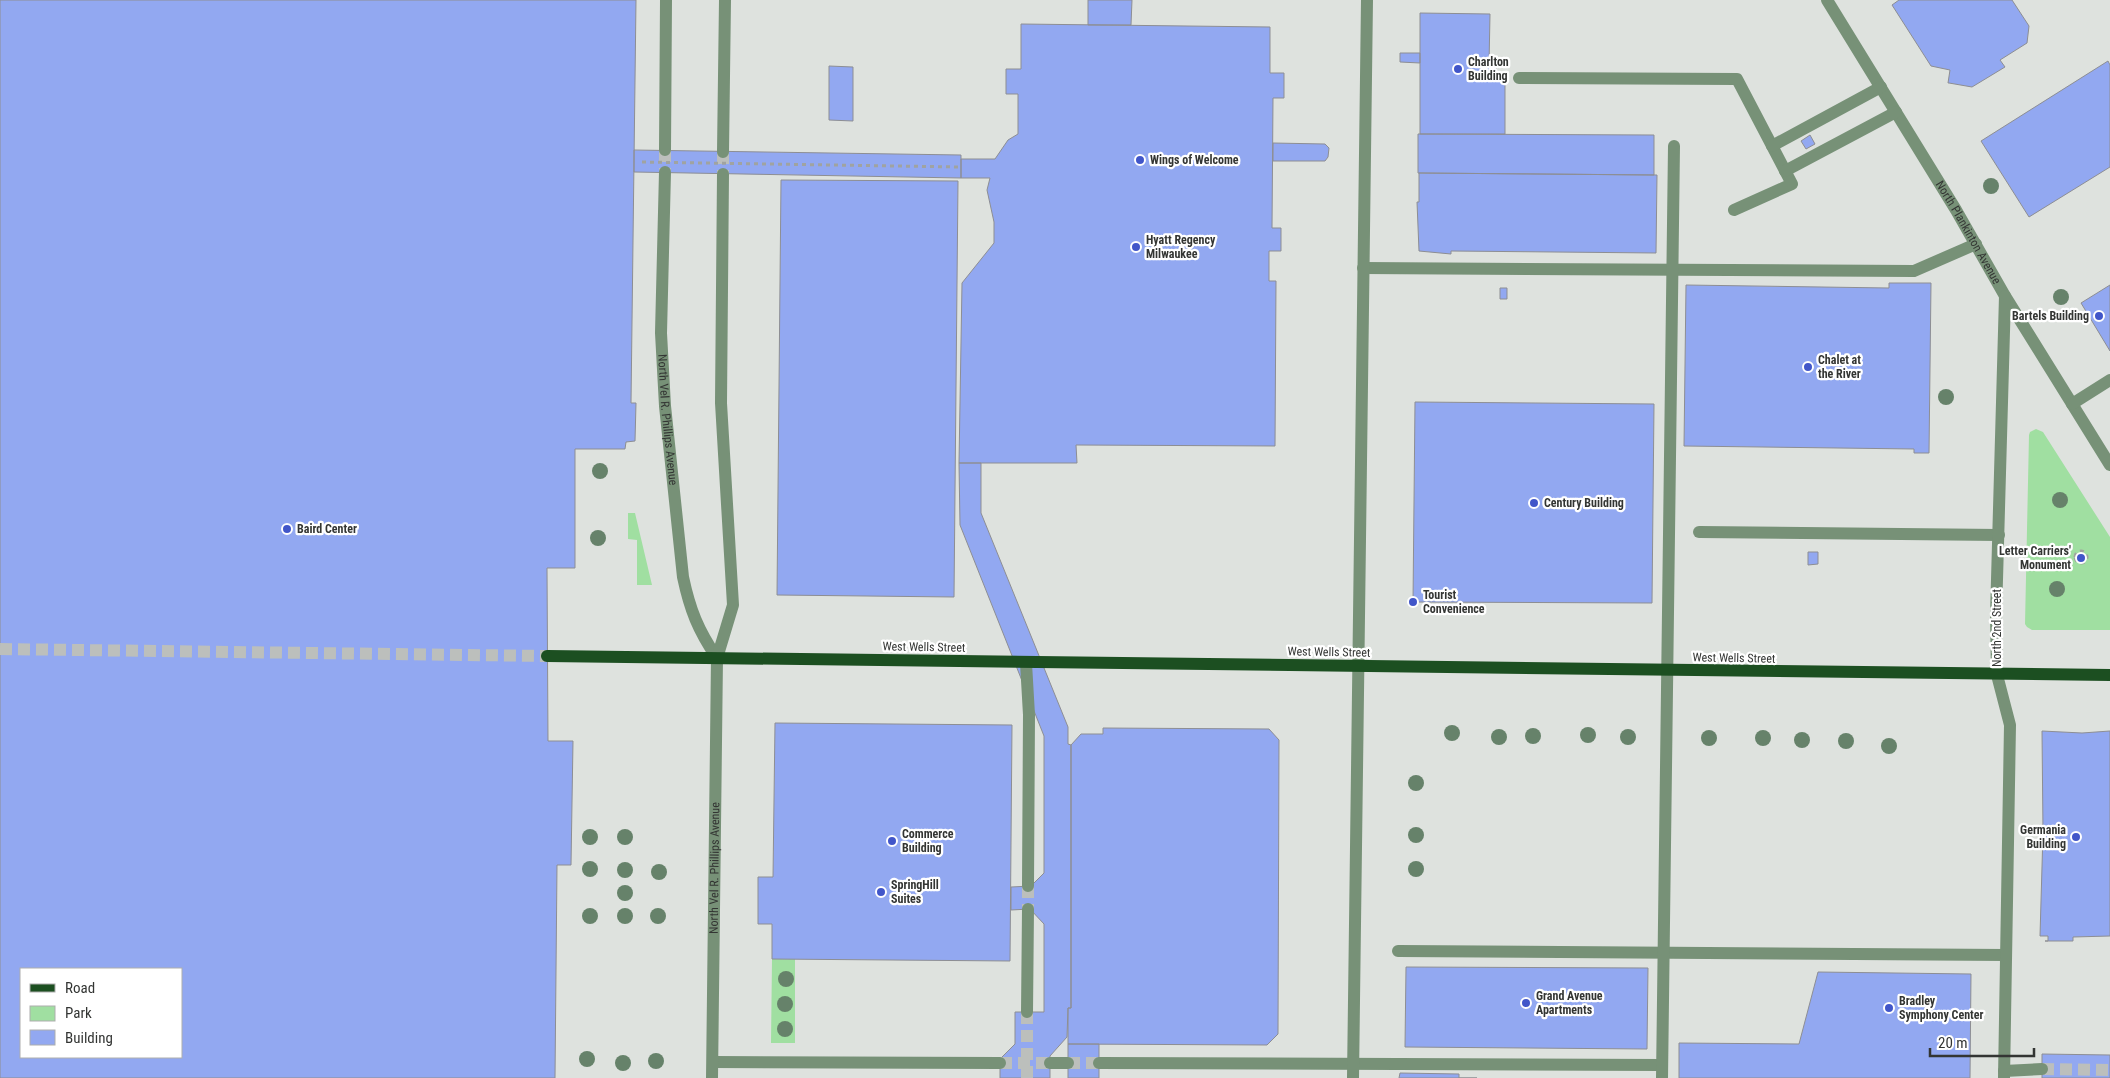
<svg xmlns="http://www.w3.org/2000/svg" width="2110" height="1078" font-family="'Roboto Condensed',sans-serif">
  <style>
    .green { fill: #a0dfa1 }
    .building { fill: #92a8f1; stroke: #8d8e93; fill-rule: evenodd }
    .lines { fill: none; stroke-linecap: round; stroke-linejoin: round }
    .minor-tunnel { stroke: #bcbfbc; stroke-width: 12; stroke-dasharray: 12 6; stroke-linecap: butt }
    .major-tunnel { stroke: #bcbfbc; stroke-width: 12; stroke-dasharray: 12 6; stroke-linecap: butt }
    .path { stroke: #a0a3a0; stroke-width: 3; stroke-dasharray: 4 4; stroke-linecap: butt }
    .minor { stroke: #779177; stroke-width: 12 }
    .major { stroke: #1c4f21; stroke-width: 12 }
    .path-bridge { stroke: #a0a3a0; stroke-width: 3; stroke-dasharray: 4 4; stroke-linecap: butt }
    .tree { fill: #66826a }
    .poi-dot { fill: #4156c9; stroke: #fff; stroke-width: 2 }
    .labels { text-anchor: middle; stroke-width: 4.5; stroke-linejoin: round; paint-order: stroke }
    .poi-label { font-size: 12px; font-weight: bold; fill: #333533; stroke: #fff; text-anchor: start }
    .street-label { font-size: 12px; fill: #333533; stroke: #fff }
  </style>
  <rect width="100%" height="100%" fill="#dee2de"/>
  <path class="green" d="M2036,429L2043,432L2110,537V630H2032L2027,627L2025,624L2029,435L2030,432Z
    M628,513H635L652,585H637V540L628,539Z
    M772,959H795V1043H771Z"/>
  <path class="building" d="M0,0H636L631,403H636L635,441L626,442L625,449H575V568H547L548,741H573L571,865H557L555,1078H0ZM21,969H181V1057H21Z
    M1088,0H1132L1131,25H1088Z
    M1899,0H2012L2029,26L2027,43L2000,60L2005,67L1972,87L1949,83H1948L1950,70L1931,66L1892,5Z
    M1420,13L1490,14L1489,65H1496V74H1505V134H1420Z
    M1021,24L1270,27V73H1284V98H1273L1272,228H1281V251H1269V281H1276L1275,446L1076,445L1077,463H959L962,283L994,243V222L987,190L990,178H961V159H995L1008,140L1018,134V94H1006V69H1021Z
    M1400,53H1420V63L1400,62Z
    M2108,61L2110,65V167L2029,217L1981,141Z
    M829,66L853,67V121L829,120Z
    M1418,134L1654,135V175L1418,173Z
    M1810,135L1815,144L1806,149L1801,141Z
    M1273,143L1325,144L1329,148L1328,157L1325,161H1273Z
    M634,150L961,155V178L634,172Z
    M1419,173L1657,175L1656,253L1451,251V254L1419,251L1417,202H1419Z
    M781,180L958,181L954,597L777,595Z
    M1889,283H1931L1929,453H1914V449L1684,446L1686,285L1889,288Z
    M2110,285V351L2081,303Z
    M1500,288H1507V299H1500Z
    M1415,402L1654,404L1652,603L1413,602Z
    M959,463H981V513L1068,727V744L1071,745V1008H1068L1067,1037L1050,1056V1078H1000V1059L1015,1044V1012H1044V924L1030,909L1011,910V887L1031,886L1044,873V736L960,525Z
    M1808,552H1818V564L1808,565Z
    M775,723L1012,725L1010,961L772,959V924H758V877H773Z
    M1103,728L1269,729L1279,740L1278,1034L1267,1045L1068,1044V1008H1071V745L1081,734H1103Z
    M2042,731L2082,733L2110,731V936L2073,937V941H2045H2048V936H2040L2043,832Z
    M1406,967L1648,968L1647,1049L1405,1047Z
    M1818,972L1971,974L1970,1078H1679V1043L1799,1044Z
    M1068,1044H1099V1078H1068Z
    M2042,1054L2110,1055V1078H2042Z
    M1400,1073L1459,1074V1078H1477H1399Z"/>
  <g class="lines">
    <path class="minor-tunnel" d="M665,150V172
      M723,152V174
      M1028,886V909
      M1000,1063H1050
      M1068,1063H1099
      M2042,1069L2110,1070
      M1027,1078V1012"/>
    <path class="major-tunnel" d="M0,649L547,656"/>
    <path class="path" d="M2075 557a6 6 0 1 1 12 0a6 6 0 1 1-12 0Z"/>
    <g class="minor">
      <path id="s1" d="M1827,0L1956,210L2005,296L2110,465"/>
      <path d="M1519,78L1737,79L1792,184L1734,210"/>
      <path d="M1772,146L1881,87"/>
      <path d="M665,150L666,0"/>
      <path d="M723,152L725,0"/>
      <path d="M1785,171L1896,112"/>
      <path id="s2" d="M665,172L661,333L665,406L683,577C690,610 698,630 717,658"/>
      <path d="M1363,268L1914,271L1976,244"/>
      <path d="M2072,404L2110,380"/>
      <path d="M1699,532L1999,535"/>
      <path d="M1026,663L1029,715L1028,886"/>
      <path d="M1398,951L2006,955"/>
      <path d="M1027,1012L1028,909"/>
      <path d="M713,1062L1000,1063"/>
      <path d="M1050,1063H1068"/>
      <path d="M1099,1063L1662,1065"/>
      <path d="M2004,1071L2042,1069"/>
      <path id="s3" d="M712,1078L717,658L733,605L721,403L723,174"/>
      <path d="M1353,1078L1367,0"/>
      <path d="M1662,1078L1674,146"/>
      <path d="M2004,1078L2010,725L1997,675L1996,615L2005,296"/>
    </g>
    <path class="major" d="M547,656L2110,675"/>
    <path class="path-bridge" d="M642,162L961,167"/>
  </g>
  <g class="tree">
    <circle cx="1991" cy="186" r="8"/>
    <circle cx="2061" cy="297" r="8"/>
    <circle cx="1946" cy="397" r="8"/>
    <circle cx="600" cy="471" r="8"/>
    <circle cx="2060" cy="500" r="8"/>
    <circle cx="598" cy="538" r="8"/>
    <circle cx="2057" cy="589" r="8"/>
    <circle cx="1452" cy="733" r="8"/>
    <circle cx="1588" cy="735" r="8"/>
    <circle cx="1533" cy="736" r="8"/>
    <circle cx="1499" cy="737" r="8"/>
    <circle cx="1628" cy="737" r="8"/>
    <circle cx="1709" cy="738" r="8"/>
    <circle cx="1763" cy="738" r="8"/>
    <circle cx="1802" cy="740" r="8"/>
    <circle cx="1846" cy="741" r="8"/>
    <circle cx="1889" cy="746" r="8"/>
    <circle cx="1416" cy="783" r="8"/>
    <circle cx="1416" cy="835" r="8"/>
    <circle cx="590" cy="837" r="8"/>
    <circle cx="625" cy="837" r="8"/>
    <circle cx="590" cy="869" r="8"/>
    <circle cx="1416" cy="869" r="8"/>
    <circle cx="625" cy="870" r="8"/>
    <circle cx="659" cy="872" r="8"/>
    <circle cx="625" cy="893" r="8"/>
    <circle cx="590" cy="916" r="8"/>
    <circle cx="625" cy="916" r="8"/>
    <circle cx="658" cy="916" r="8"/>
    <circle cx="786" cy="979" r="8"/>
    <circle cx="785" cy="1004" r="8"/>
    <circle cx="785" cy="1029" r="8"/>
    <circle cx="587" cy="1059" r="8"/>
    <circle cx="656" cy="1061" r="8"/>
    <circle cx="623" cy="1063" r="8"/>
  </g>
  <g class="poi-dot">
    <circle cx="1458" cy="69" r="5"/>
    <circle cx="1140" cy="160" r="5"/>
    <circle cx="1136" cy="247" r="5"/>
    <circle cx="2099" cy="316" r="5"/>
    <circle cx="1808" cy="367" r="5"/>
    <circle cx="1534" cy="503" r="5"/>
    <circle cx="287" cy="529" r="5"/>
    <circle cx="2081" cy="558" r="5"/>
    <circle cx="1413" cy="602" r="5"/>
    <circle cx="2076" cy="837" r="5"/>
    <circle cx="892" cy="841" r="5"/>
    <circle cx="881" cy="892" r="5"/>
    <circle cx="1526" cy="1003" r="5"/>
    <circle cx="1889" cy="1008" r="5"/>
  </g>
  <g class="labels">
    <g class="poi-label">
      <text x="1468" y="66">Charlton<tspan x="1468" dy="14">Building</tspan></text>
      <text x="1150" y="164">Wings of Welcome</text>
      <text x="1146" y="244">Hyatt Regency<tspan x="1146" dy="14">Milwaukee</tspan></text>
      <text x="2089" y="320" text-anchor="end">Bartels Building</text>
      <text x="1818" y="364">Chalet at<tspan x="1818" dy="14">the River</tspan></text>
      <text x="1544" y="507">Century Building</text>
      <text x="297" y="533">Baird Center</text>
      <text x="2071" y="555" text-anchor="end">Letter Carriers'<tspan x="2071" dy="14">Monument</tspan></text>
      <text x="1423" y="599">Tourist<tspan x="1423" dy="14">Convenience</tspan></text>
      <text x="2066" y="834" text-anchor="end">Germania<tspan x="2066" dy="14">Building</tspan></text>
      <text x="902" y="838">Commerce<tspan x="902" dy="14">Building</tspan></text>
      <text x="891" y="889">SpringHill<tspan x="891" dy="14">Suites</tspan></text>
      <text x="1536" y="1000">Grand Avenue<tspan x="1536" dy="14">Apartments</tspan></text>
      <text x="1899" y="1005">Bradley<tspan x="1899" dy="14">Symphony Center</tspan></text>
    </g>
    <g class="street-label">
      <text dy="4" stroke="none"><textPath href="#s1" startOffset="272">North Plankinton Avenue</textPath></text>
      <text dy="4" stroke="none"><textPath href="#s2" startOffset="248">North Vel R. Phillips Avenue</textPath></text>
      <text transform="translate(1997 628) rotate(-90)" y="4">North 2nd Street</text>
      <text transform="translate(924 647) rotate(1)" y="4">West Wells Street</text>
      <text transform="translate(1329 652) rotate(1)" y="4">West Wells Street</text>
      <text transform="translate(1734 658) rotate(1)" y="4">West Wells Street</text>
      <text dy="4" stroke="none"><textPath href="#s3" startOffset="210">North Vel R. Phillips Avenue</textPath></text>
    </g>
  </g>
  <rect x="20" y="968" width="162" height="90" fill="#ffffff" stroke="#adaead"/>
  <rect x="30" y="984" width="25" height="8" fill="#1c4f21" stroke="#adaead"/>
  <text x="65" y="993" font-size="15" fill="#333533">Road</text>
  <rect x="30" y="1006" width="25" height="15" fill="#a0dfa1" stroke="#adaead"/>
  <text x="65" y="1018" font-size="15" fill="#333533">Park</text>
  <rect x="30" y="1030" width="25" height="15" fill="#92a8f1" stroke="#adaead"/>
  <text x="65" y="1043" font-size="15" fill="#333533">Building</text>
  <path d="M1930 1048v8h104v-8" fill="none" stroke="#333533" stroke-width="2.5"/>
  <text x="1938" y="1048" font-size="15" fill="#333533" stroke="#ffffff" stroke-width="4" paint-order="stroke">20 m</text>
</svg>
